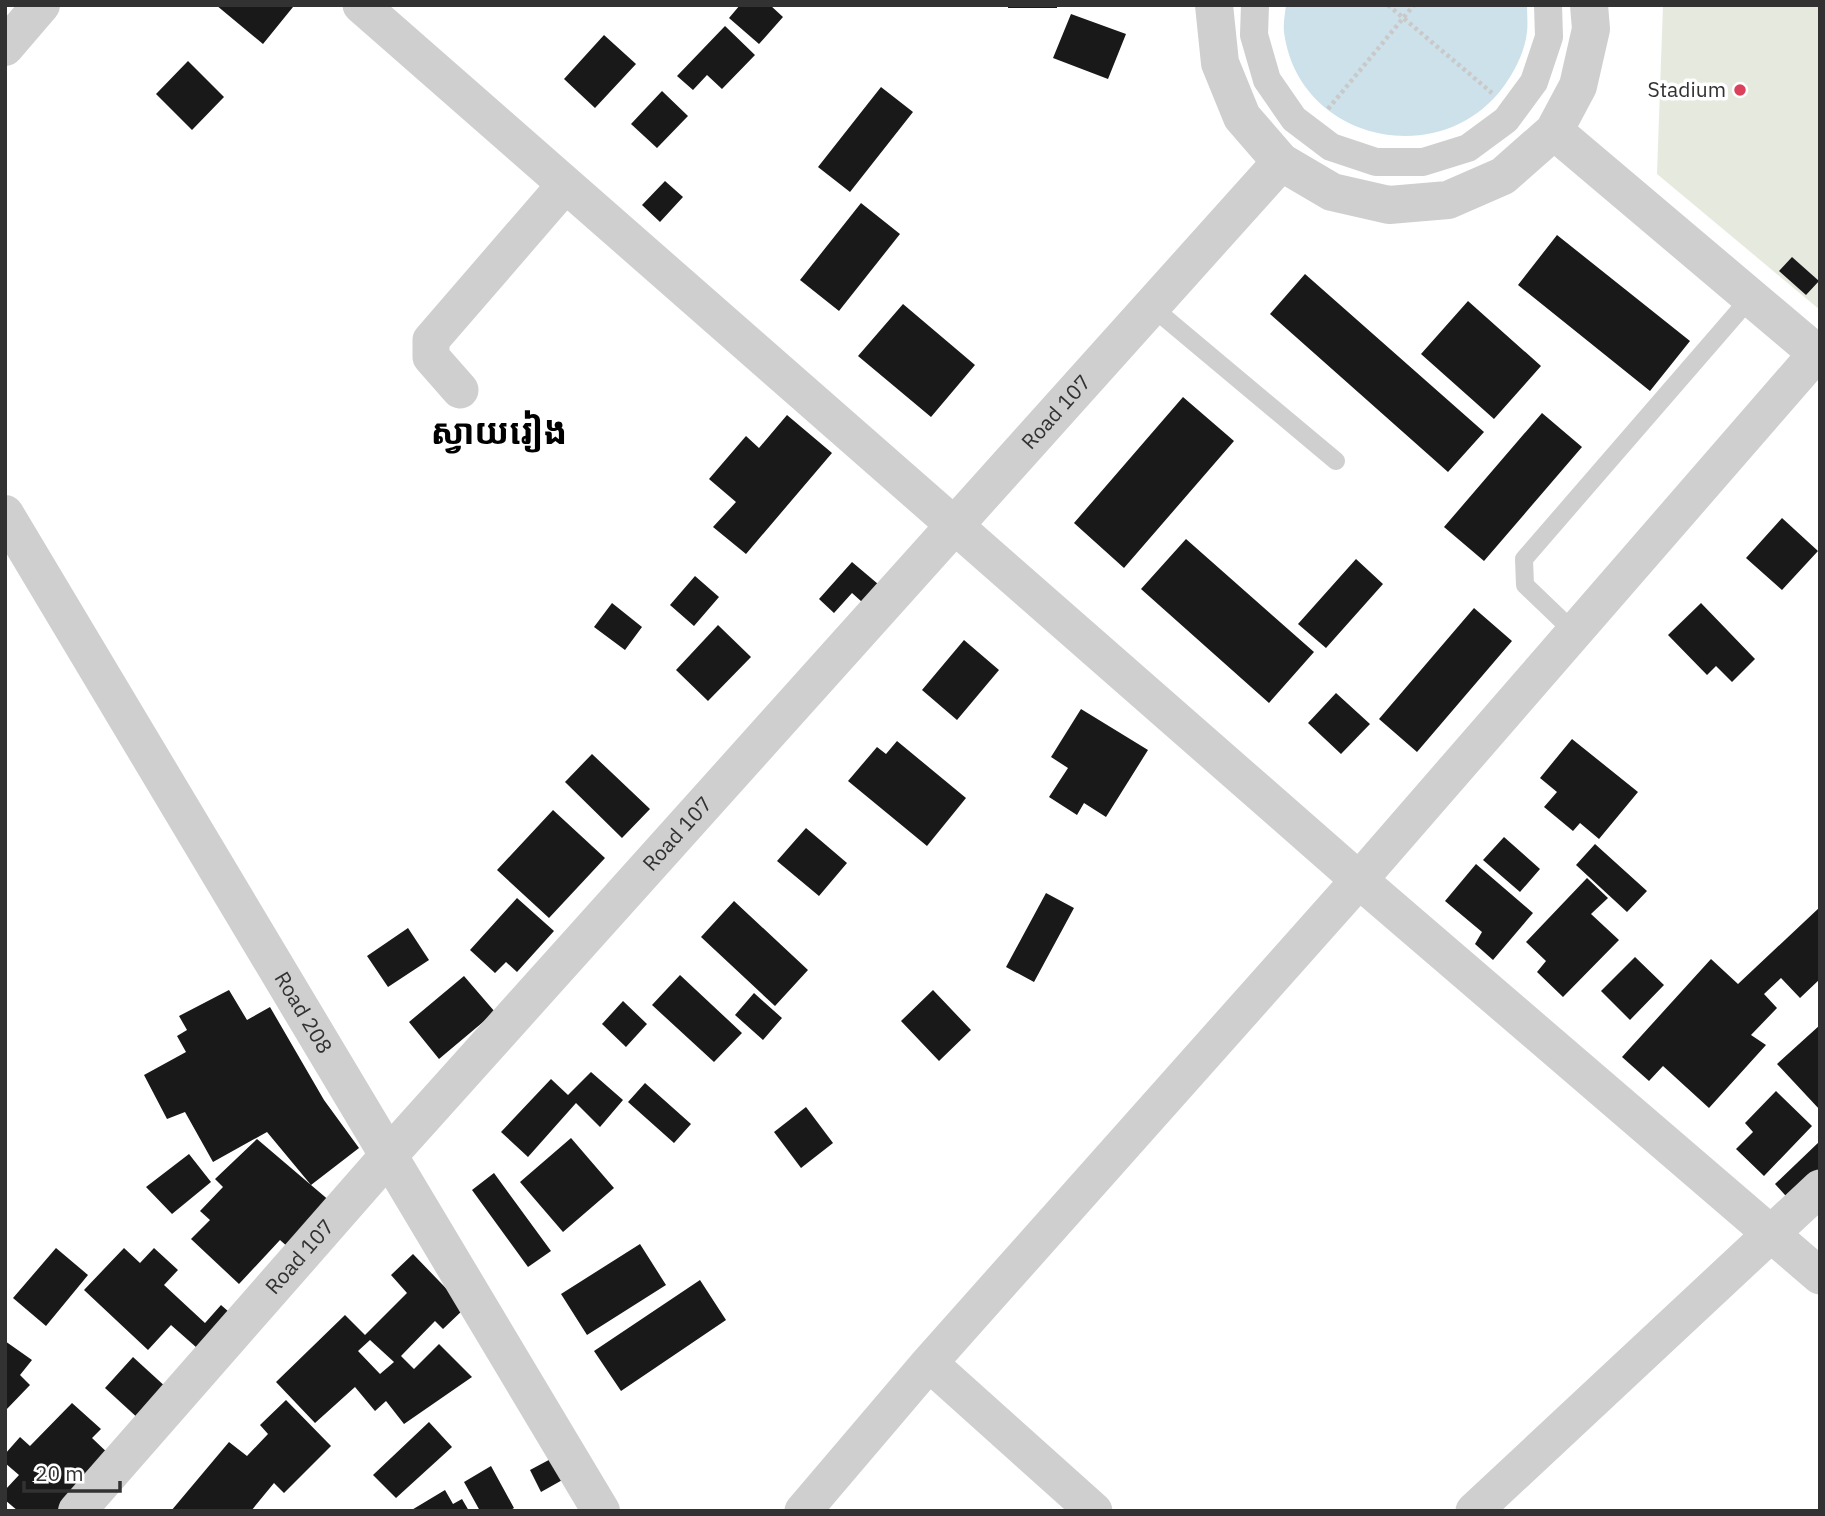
<svg xmlns="http://www.w3.org/2000/svg" width="1825" height="1516" font-family="'IBM Plex Sans','Noto Sans Khmer',sans-serif">
  <style>
    .green { fill: #e6eade }
    .water { fill: #cce1e9 }
    .building { fill: #191919; fill-rule: evenodd }
    .lines { fill: none; stroke-linecap: round; stroke-linejoin: round }
    .path { stroke: #c9c9c9; stroke-width: 4.5; stroke-dasharray: 3.5 3.5; stroke-linecap: butt }
    .service { stroke: #cfcfcf; stroke-width: 18 }
    .pedestrian { stroke: #cfcfcf; stroke-width: 28 }
    .minor { stroke: #cfcfcf; stroke-width: 37 }
    .tertiary { stroke: #cfcfcf; stroke-width: 38 }
    .poi-dot { fill: #db415b; stroke: #fff; stroke-width: 2.5 }
    .labels { text-anchor: middle; stroke-width: 7; stroke-linejoin: round; paint-order: stroke }
    .poi-label { font-size: 21px; fill: #323232; stroke: #fff; text-anchor: end }
    .street-label { font-size: 21px; fill: #323232; stroke: #fff }
    .town-label { font-size: 35px; font-weight: bold; fill: #000; stroke: #fff }
  </style>
  <rect width="100%" height="100%" fill="#fff"/>
  <path class="green" d="M1663,5H1820V310L1657,174Z"/>
  <path class="water" d="M1286,5H1527C1527,14 1528,23 1527,32C1525,51 1515,71 1504,86C1441,173 1298,141 1284,32C1283,24 1285,14 1286,5Z"/>
  <path class="building" d="M216,5H291L293,7L263,44Z
    M740,5H770L783,17L759,44L729,18Z
    M1008,5H1057V8H1008Z
    M1071,14L1126,34L1108,79L1053,58Z
    M725,26L755,55L722,89L707,75L693,90L677,76Z
    M604,35L636,64L595,108L564,79Z
    M188,61L224,97L192,130L156,94Z
    M881,87L913,112L850,192L818,167Z
    M662,91L688,116L657,148L631,124Z
    M665,181L683,197L660,222L642,205Z
    M861,203L900,234L839,311L800,280Z
    M1557,235L1690,341L1650,391L1518,285Z
    M1792,257L1819,281L1806,295L1779,271Z
    M1305,274L1484,432L1448,472L1270,314Z
    M1468,301L1541,366L1494,419L1421,354Z
    M903,304L975,365L931,417L858,356Z
    M1183,397L1234,441L1124,568L1074,523Z
    M1542,413L1582,447L1484,561L1444,527Z
    M787,415L832,453L746,554L713,527L736,502L709,479L746,436L759,448Z
    M1782,518L1818,551L1782,590L1746,558Z
    M1186,539L1314,652L1269,703L1141,589Z
    M1356,559L1383,584L1326,648L1298,624Z
    M852,562L878,584L862,602L852,593L834,613L819,599Z
    M695,576L719,597L694,626L670,605Z
    M612,603L642,627L625,650L594,627Z
    M1701,603L1755,659L1732,682L1716,666L1707,675L1668,635Z
    M1474,608L1512,641L1417,752L1379,719Z
    M718,625L751,657L708,701L676,670Z
    M964,640L999,670L957,720L922,690Z
    M1336,693L1370,724L1341,754L1308,723Z
    M1081,709L1148,750L1106,817L1084,803L1077,815L1049,797L1068,768L1051,757Z
    M1572,739L1638,792L1599,839L1580,823L1573,831L1544,807L1557,792L1540,778Z
    M897,741L966,798L927,846L848,781L877,747L886,754Z
    M592,754L650,809L622,838L565,782Z
    M553,810L605,858L549,918L497,870Z
    M806,828L847,863L819,896L777,861Z
    M1504,837L1540,869L1520,892L1483,860Z
    M1595,844L1647,891L1627,912L1576,865Z
    M1476,864L1533,913L1493,960L1475,944L1482,932L1445,901Z
    M1587,878L1608,898L1591,914L1619,940L1563,997L1537,972L1546,961L1526,942Z
    M1046,893L1074,908L1034,982L1006,967Z
    M517,898L554,931L517,972L506,962L495,973L470,950Z
    M734,901L808,970L775,1006L701,937Z
    M1820,907V979L1800,998L1781,978L1764,994L1777,1008L1751,1035L1766,1045L1709,1108L1663,1066L1649,1081L1622,1057L1711,959L1738,984Z
    M408,928L429,960L388,987L367,956Z
    M1635,957L1664,985L1630,1020L1601,991Z
    M680,975L742,1033L714,1062L652,1005Z
    M464,976L495,1012L439,1059L409,1022Z
    M229,990L247,1020L270,1007L324,1100L359,1148L311,1185L331,1202L289,1248L280,1240L239,1284L191,1239L210,1220L200,1211L223,1187L215,1179L257,1139L311,1185L267,1132L213,1162L185,1112L167,1119L144,1075L186,1052L177,1036L187,1030L179,1016Z
    M933,990L971,1030L939,1061L901,1021Z
    M754,993L782,1018L763,1040L735,1015Z
    M623,1001L647,1024L626,1047L602,1024Z
    M1820,1025V1110L1777,1064Z
    M591,1072L623,1100L600,1127L576,1103L528,1157L501,1132L551,1079L568,1095Z
    M645,1083L691,1124L674,1143L628,1102Z
    M1776,1091L1812,1126L1764,1176L1736,1149L1753,1132L1745,1123Z
    M806,1107L833,1143L801,1168L774,1132Z
    M571,1138L614,1188L563,1232L520,1182Z
    M1820,1141V1180L1794,1205L1775,1184Z
    M189,1154L211,1182L172,1214L146,1187Z
    M494,1173L551,1251L528,1267L472,1190Z
    M640,1244L666,1285L587,1335L561,1294Z
    M56,1248L88,1275L46,1326L13,1298Z
    M124,1248L140,1263L154,1248L178,1270L164,1285L205,1323L221,1305L237,1319L205,1355L171,1325L148,1350L84,1290Z
    M413,1254L465,1308L443,1329L435,1321L401,1356L414,1369L439,1344L472,1377L404,1424L386,1401L375,1411L355,1387L315,1423L276,1382L345,1315L365,1335L407,1293L391,1275ZM370,1340L394,1362L380,1374L358,1351Z
    M700,1280L726,1320L621,1391L594,1351Z
    M5,1341L32,1360L20,1375L30,1385L5,1411Z
    M133,1357L168,1389L140,1420L105,1388Z
    M286,1400L331,1446L284,1493L274,1483L251,1511H171L229,1442L247,1456L268,1434L260,1425Z
    M72,1403L101,1429L92,1438L112,1457L65,1511H18L5,1500V1490L19,1475L5,1463V1454L20,1437L30,1446Z
    M429,1422L452,1447L396,1498L373,1475Z
    M560,1454L573,1474L541,1492L530,1470Z
    M491,1466L514,1508L509,1511H480L464,1482Z
    M445,1490L453,1504L462,1499L469,1511H410Z"/>
  <g class="lines">
    <path class="path" d="M1388,5L1492,93
      M1328,109L1414,5"/>
    <path class="service" d="M1152,307L1336,461
      M1574,632L1525,585L1524,559L1751,297"/>
    <path class="pedestrian" d="M1255,5L1254,35L1267,80L1294,119L1331,147L1376,162H1423L1468,148L1506,120L1534,82L1549,37L1548,5"/>
    <path class="minor" d="M361,5L1359,880L1820,1276
      M460,390L431,357V340L565,185
      M929,1363L1094,1511
      M803,1511L929,1363L1359,880L1817,353
      M1474,1511L1820,1188"/>
    <g class="tertiary">
      <path d="M1214,5L1220,63L1242,117L1281,162L1332,192L1389,205L1448,200L1503,176L1554,131L1578,86L1591,29L1589,5"/>
      <path d="M5,47L41,5"/>
      <path d="M1554,131L1820,356"/>
      <path id="s1" d="M5,514L601,1511"/>
      <path id="s2" d="M77,1511L389,1155L1281,162"/>
    </g>
  </g>
  <circle class="poi-dot" cx="1740" cy="90" r="7"/>
  <g class="labels">
    <g class="poi-label">
      <text x="1726" y="97">Stadium</text>
    </g>
    <g class="street-label">
      <text dy="7" stroke="none"><textPath href="#s2" startOffset="1472">Road 107</textPath></text>
      <text dy="7" stroke="none"><textPath href="#s2" startOffset="905">Road 107</textPath></text>
      <text dy="7" stroke="none"><textPath href="#s1" startOffset="581">Road 208</textPath></text>
      <text dy="7" stroke="none"><textPath href="#s2" startOffset="338">Road 107</textPath></text>
    </g>
    <g class="town-label">
      <text x="499" y="444">ស្វាយរៀង</text>
    </g>
  </g>
  <rect width="1825" height="1516" fill="none" stroke="#323232" stroke-width="14"/>
  <path d="M24 1481v10h96v-10" fill="none" stroke="#323232" stroke-width="3.5"/>
  <text x="35" y="1481" font-size="21" fill="#323232" stroke="#ffffff" stroke-width="5" paint-order="stroke">20 m</text>
</svg>
